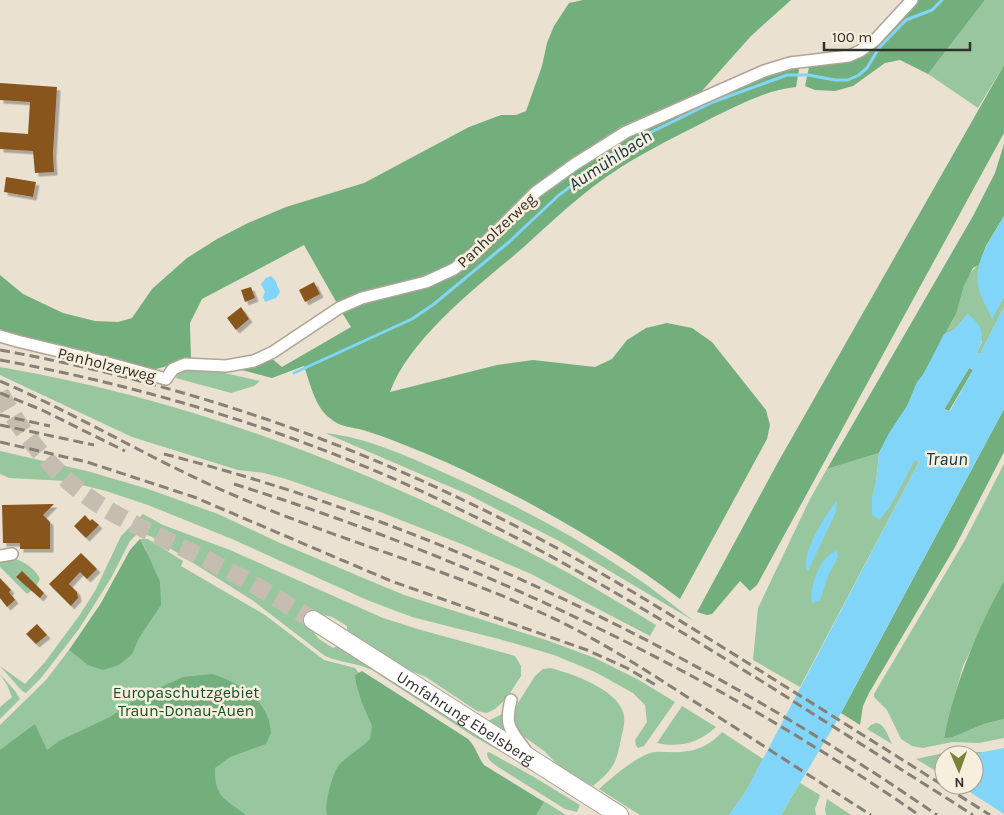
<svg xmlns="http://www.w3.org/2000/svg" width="1004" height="815" font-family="Karla,sans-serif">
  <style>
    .green { fill: #98c69f }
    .forest { fill: #72af7c }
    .water { fill: #80d5f9; fill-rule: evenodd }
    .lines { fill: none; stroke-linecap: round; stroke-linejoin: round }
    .stream { stroke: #80d5f9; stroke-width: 3 }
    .building { fill: #88561d; filter: url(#shadow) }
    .primary-tunnel { stroke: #c5bdaf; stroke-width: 18; stroke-dasharray: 18 9; stroke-linecap: butt }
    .street-casing { stroke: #aea596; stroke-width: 14 }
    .primary-casing { stroke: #aea596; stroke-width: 20 }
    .street { stroke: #fff; stroke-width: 11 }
    .primary { stroke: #fff; stroke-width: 18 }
    .rail { stroke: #878076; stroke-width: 3; stroke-dasharray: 10 5; stroke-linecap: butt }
    .labels { text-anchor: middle; stroke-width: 5; stroke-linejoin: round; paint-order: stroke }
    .street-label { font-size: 16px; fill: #332f29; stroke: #f8eede }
    .park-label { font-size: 16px; fill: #105324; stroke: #f8eede }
    .water-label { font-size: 18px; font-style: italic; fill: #0c3443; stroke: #f8eede }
  </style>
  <defs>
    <filter id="shadow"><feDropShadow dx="3.5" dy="3.5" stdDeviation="0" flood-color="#0004"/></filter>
  </defs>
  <rect width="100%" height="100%" fill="#eae1d1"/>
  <path class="green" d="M985,0H1004V65L978,108L928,74Z
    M979,265V286L992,318L1004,297V307L980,354L977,353L982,342L968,314L954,330L945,334C949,327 954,320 956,312C962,297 964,274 979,265Z
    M0,367C163,395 315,448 464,520C500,538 537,555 572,575C600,591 628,608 656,625L650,636L531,574L464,545L383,513L286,479L264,473L238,470L132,437L0,375Z
    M202,368L260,381L254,386L231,393L176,378C180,366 191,368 202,368Z
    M325,433C369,438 407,456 447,474C507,501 566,531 620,567C646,583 670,603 694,621L559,541L467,494Z
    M0,451L87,471L145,488L218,514L280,543L404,595L546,640L595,658L639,680L675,702L644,746L638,748L636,746L635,740L647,722L645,705L633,693L595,672L554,655L499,639L412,617L367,600L232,539L148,505L106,491L66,481L9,478L0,474Z
    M879,453L876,483L872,498L902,482L915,459L919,462L800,687L753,660L758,608L810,499L827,469Z
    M1004,464V581L963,666L949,716L944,737H953L984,724L1004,719V738L979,743L952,742L923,748L912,746L901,739L887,710L874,697V694L965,540Z
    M143,514L163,525L230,550L383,618L421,630L515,656L521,666V676L506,699L495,709L487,713L477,711L426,677L399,666L347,633V626L332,617L316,613L307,624L319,639L333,648L338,646L570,791L473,736L372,670C355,662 341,663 325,656L252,600L152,537L143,533L137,534L130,541L111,578L79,629L41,678L26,693L22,691L0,666L25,684L45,662L79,616L95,591L121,536Z
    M140,539H148L183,561L181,566L265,615L324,660L355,668L364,679L479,769L547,803L566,815H0V725L46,680L69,650L76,655L146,550Z
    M14,558C24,562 36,569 40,579L35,588L27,594L0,567V560Z
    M550,668C571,673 616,689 623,712C626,721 623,730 621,739C616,765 613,769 593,786L563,770L544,751L519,733L513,725V716L518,703L535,676L543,669Z
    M0,674L15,691L20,699L0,719V707L12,697L7,685Z
    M682,706L716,727C699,743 679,748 657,743Z
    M506,710L507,733L506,734L486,722L502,714Z
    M876,723C885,724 888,736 892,744L867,729L871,725Z
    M722,732L763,759L745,793L729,815H640L599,789C611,778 638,755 654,752C663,751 672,753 681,752C697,751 712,744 722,732Z
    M489,752L534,777L580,805L577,812L565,809L498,767C493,763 487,760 487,753Z
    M948,752H983L974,757V755H944V776L916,759Z
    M800,783L820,795L815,809L816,815H781Z
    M827,799L851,815H826L825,809Z"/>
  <path class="forest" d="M583,0H791L751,36L701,92L622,126L572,160L473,248L451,266L338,305L304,245L202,299L190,323L191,360L152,370L18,336L0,329V275L23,294L63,313L95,321L118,322L132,318L152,289L187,258L217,239L248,223L286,207L364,183L469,127L501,115H516L526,111L542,66L547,43L554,26L569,3Z
    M916,0H985L928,74L900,60L885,63L853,86L835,91L815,90L805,86L809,67L812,63L850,58Z
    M797,64L799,70L796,87C766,90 736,106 708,120C669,140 629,159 594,186C565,208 538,235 511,258C470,292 408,342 390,392L497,365L533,360L595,367L612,359L627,340L646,328L667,323L692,328L712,342L766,410L770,425L767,439L680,599C609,545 529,500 448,463C420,451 392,439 363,430C352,427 340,427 331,419C315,408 310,383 304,366L272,378L234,368L270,357L282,367L351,327L341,311L364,300L428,285L538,194L627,134L723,91Z
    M1004,65V133L757,585L750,591L740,581L712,614L707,615L697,612L777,464Z
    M1004,144V216L986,246L979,265L973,268L964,286L956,314L923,375C914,385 913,397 906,408C896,423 887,437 879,453L827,469L973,216L995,173Z
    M969,368L973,370L949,411L944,409Z
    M1004,409V452L955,547L869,693L863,706L860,725L841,713Z
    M140,539L149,557L160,582L161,605L139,638L132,654L119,665L103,670L88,665L69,650L101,603L130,550Z
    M1004,581V719L984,724L953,737L944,738C955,683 977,630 1004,581Z
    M362,671L468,739C476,747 478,757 484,765L544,802L536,815H327C324,805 332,774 339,765C345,758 362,747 370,739L372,726L362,703L356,683L355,675Z
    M213,674C235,682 259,694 268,718C270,722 270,728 271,733L266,744L230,757L215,768C214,797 225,799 246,815H0V750L35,724L47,750L59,741L110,717L137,698L183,677Z"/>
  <path class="water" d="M1004,216V297L992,319C988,309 980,297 978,286C974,259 992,238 1004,216Z
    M271,276L275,280L280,292L276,298L265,302L263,297L265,292L261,284L266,278Z
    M1004,307V409L835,724L781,815H729L745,793L919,462L915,460L890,507L879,520L872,515V497L876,483L879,453L889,433L907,406L917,382L923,375L944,334L954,330L968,314C983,326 986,336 977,353L980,354ZM969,368L973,370L950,411L944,410Z
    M837,500L836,512L808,571C798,557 827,513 837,500Z
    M837,551L838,557L828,576L820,601L812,603C809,588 820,555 837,551Z
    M1004,748V814L959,785H974V757L983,752Z"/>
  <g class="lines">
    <path class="stream" d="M294,373L412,319L434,304L509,242L559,195L633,141L713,102L787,75H808L835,80H848L859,75L867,68L879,48L906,20L932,10L942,0"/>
  </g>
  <path class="building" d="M0,83L57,87L53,154L54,172L35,173L33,151L0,149V132L28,134L30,102L0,100Z
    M6,177L36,182L33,197L4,192Z
    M314,282L320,294L305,302L299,290Z
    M251,287L255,298L245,302L241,290Z
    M241,307L249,319L236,330L227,318Z
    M54,504L43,515L50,522V549H20V543H3L2,505Z
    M85,515L90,521L92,519L99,525L86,538L74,526Z
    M81,553L97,569L87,579L80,572L69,584L77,592L78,598L71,606L49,584Z
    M22,571L44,593L40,598L16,577Z
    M0,578L11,590L9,592L15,600L7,607L0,598Z
    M37,624L47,635L36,644L26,634Z"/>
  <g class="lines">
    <path class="primary-tunnel" d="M0,393C24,438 59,480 103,507C141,530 182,546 221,567C253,583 283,602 313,620"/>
    <g class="street-casing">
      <path id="street" d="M0,336L17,341L104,362L166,379L173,369L185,364L226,366L254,361L273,352L339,308L362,298L426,282L454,269L477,251L536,192L575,164L626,132L764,71L790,63L849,56L860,51L875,40L912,0
        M0,556L12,554
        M511,700C504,727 511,730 526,751"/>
    </g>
    <g class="primary-casing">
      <g id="primary">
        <path id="s1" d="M313,620L619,815"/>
      </g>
    </g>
    <use href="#street" class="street"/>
    <use href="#primary" class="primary"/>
    <path class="rail" d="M0,350C160,379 316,429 463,500C563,547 657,606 751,665C831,715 911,765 990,815
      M0,360C159,389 314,438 459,509C567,561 669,624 771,687C838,730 906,772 973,815
      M0,381C81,416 157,463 238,497C345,543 459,572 563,623C613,648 659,679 706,709C761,744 816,780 871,815
      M0,393L42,410L125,451
      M0,415L50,426
      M0,425L94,445
      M0,442L87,462L194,497L391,581L587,650L627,668L659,687
      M164,454C441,525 702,653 937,815
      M234,484C477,560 709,670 919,815"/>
  </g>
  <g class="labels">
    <g class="street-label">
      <text transform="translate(496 230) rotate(-43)" y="6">Panholzerweg</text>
      <text transform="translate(107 364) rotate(14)" y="6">Panholzerweg</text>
      <text dy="6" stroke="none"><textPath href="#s1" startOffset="181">Umfahrung Ebelsberg</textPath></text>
    </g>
    <g class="park-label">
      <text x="186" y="698">Europaschutzgebiet<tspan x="186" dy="18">Traun-Donau-Auen</tspan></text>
    </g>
    <g class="water-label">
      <text transform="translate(610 160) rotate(-33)" y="6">Aumühlbach</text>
      <text x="947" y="465">Traun</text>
    </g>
  </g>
  <g transform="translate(959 770) rotate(178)"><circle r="24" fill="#f8eede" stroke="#a9a296"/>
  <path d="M0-4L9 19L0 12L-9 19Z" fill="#748636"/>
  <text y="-8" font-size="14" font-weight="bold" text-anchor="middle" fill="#332f29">N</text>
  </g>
  <path d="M824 42v8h146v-8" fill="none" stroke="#332f29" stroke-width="2.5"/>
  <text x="832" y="42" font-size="15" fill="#332f29" stroke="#f8eede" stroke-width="4" paint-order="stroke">100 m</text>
</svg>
